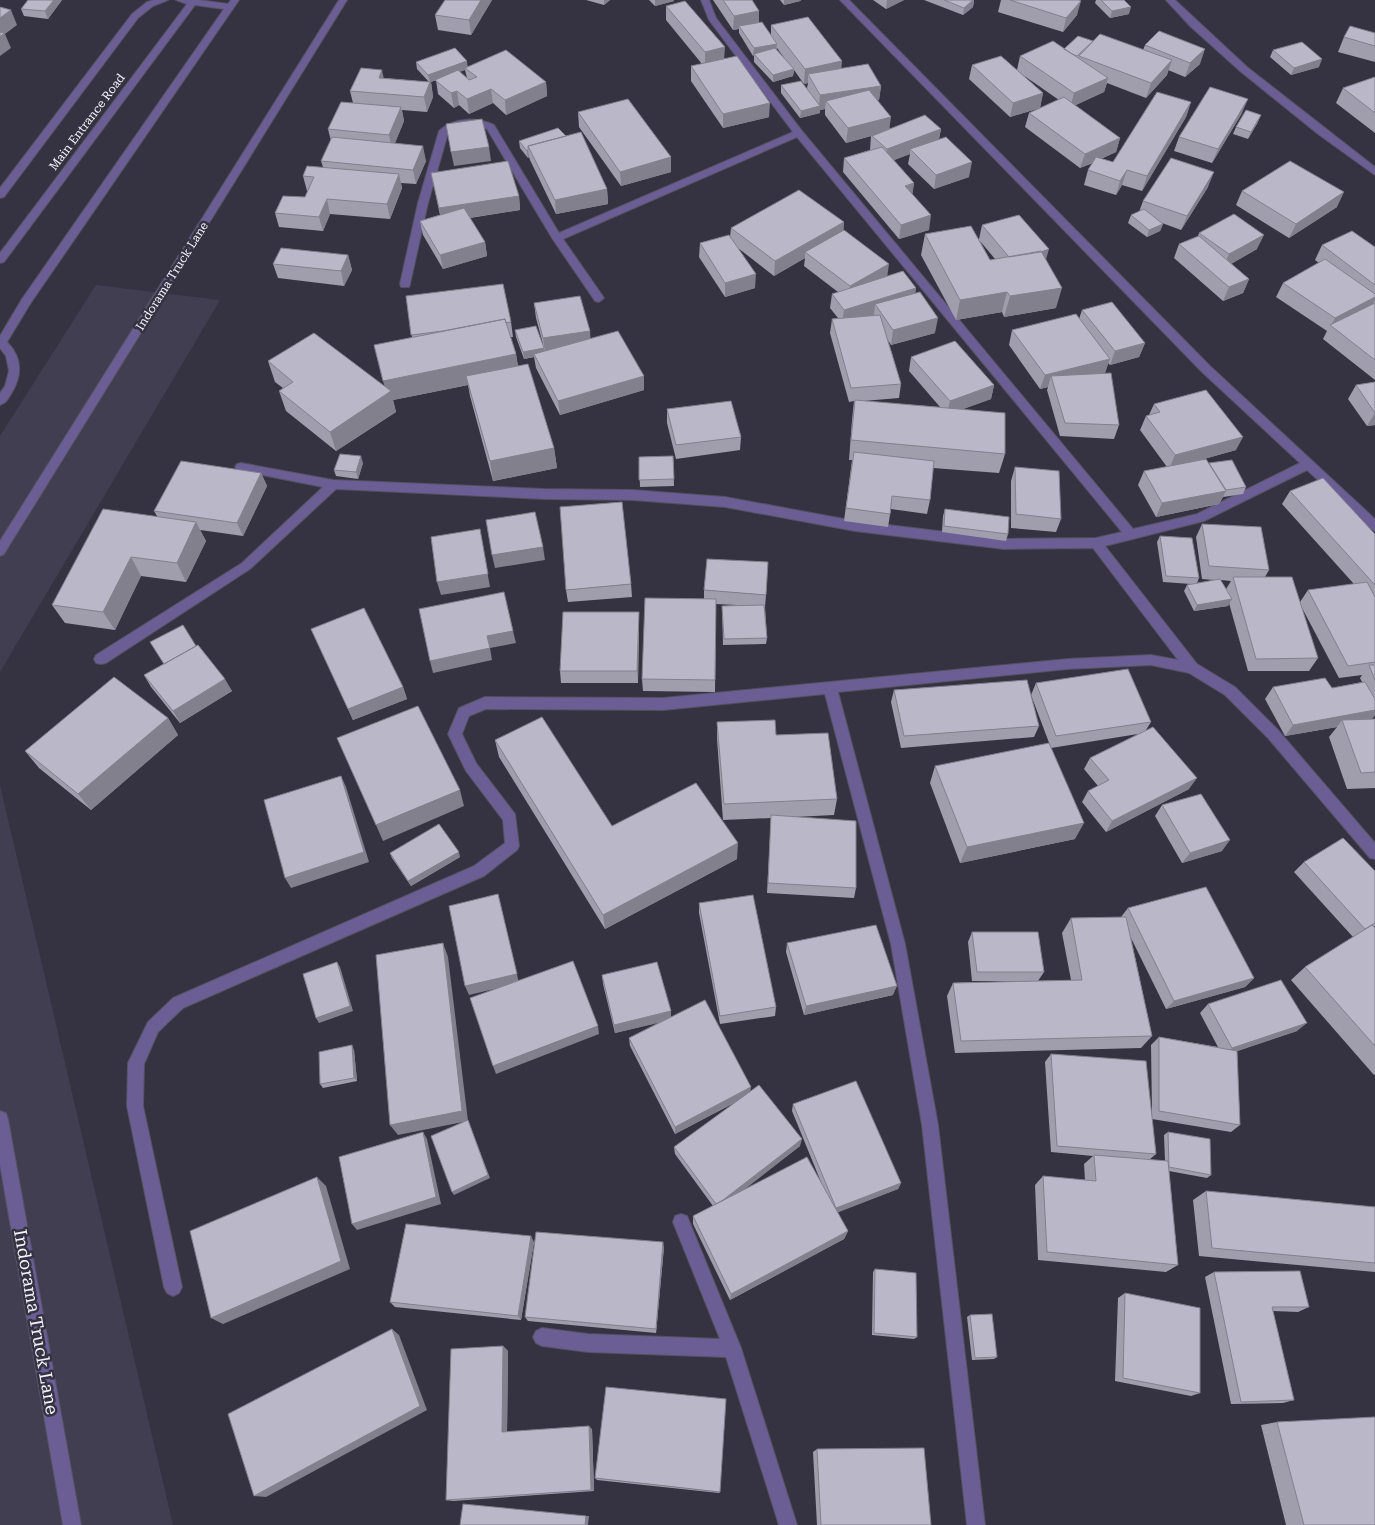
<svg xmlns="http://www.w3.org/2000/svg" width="1375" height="1525" font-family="'Roboto Serif',serif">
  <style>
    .built { fill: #413e52 }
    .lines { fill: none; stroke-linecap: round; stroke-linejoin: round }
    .minor-casing { stroke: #54515f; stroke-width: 2 }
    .minor { fill: #6a5e94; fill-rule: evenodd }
    .wall { fill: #a09dad; fill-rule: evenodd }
    .shaded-wall { fill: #82808d }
    .building { fill: #bab7c9; stroke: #82808d }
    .labels { text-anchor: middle; stroke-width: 5; stroke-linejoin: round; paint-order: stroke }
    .far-street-label { font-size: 12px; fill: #f4f3fd; stroke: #353241 }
    .near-street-label { font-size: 18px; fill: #f4f3fd; stroke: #353241 }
  </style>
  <rect width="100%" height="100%" fill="#353241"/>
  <path class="built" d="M96,285L220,300L0,672V436Z
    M0,785L173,1525H0Z"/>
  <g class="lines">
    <g class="minor-casing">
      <path id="minor" d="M154,0H168L153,6L138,18L4,197L0,198V188L132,14L147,2Z
        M176,0H199L228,4L231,0H239L30,304L7,342C23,358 22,376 11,394C8,399 6,403 0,405V393L5,386L9,371L6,356L0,348V336L22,299L224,9L195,5L4,262L0,263V253L187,4Z
        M339,0H347L4,554L0,556V541Z
        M701,0H709L716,18L802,131L1133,529L1197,514L1300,463L1202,372L840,0H849L1210,366L1375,519V531L1371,529L1307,470L1204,521L1105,546L1197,664L1235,687L1278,730L1375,843V859L1370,858L1268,738L1225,695L1189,673L1151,665L1068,669L838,692L905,944L938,1125L985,1525H967L922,1125L891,944L825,694L663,710L486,709L469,716L462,734L476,763L515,814L519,846L517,850L484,876L183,1008L158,1032L144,1064L143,1106L182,1287L179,1293L173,1296L167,1293L164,1287L127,1106L128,1063L148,1022L173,998L474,866L505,843L503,820L466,771L448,734L459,708L485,697L663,698L1068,659L1151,655L1178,660L1093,548L1004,549L855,531L725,507L633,500L544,499L336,489L250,569L106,663L101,664L96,663L94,659L96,655L242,563L323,487L237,470L235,467L237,464L241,463L333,480L544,489L633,490L725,497L855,521L1004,539L1096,538L1122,532L797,137L563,239L604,298L599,302L595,301L552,238L487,129C473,122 462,126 448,133L428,203L410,284L409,287H401L400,284L418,203L439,131C454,117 477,117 494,125L559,233L793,132L709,20Z
        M1166,0H1175L1247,67L1375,167V175L1318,134L1240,71L1190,26Z
        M0,1111L6,1113L8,1119L81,1525H63L0,1165Z
        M681,1214L687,1216L741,1348L797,1525H779L726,1357L588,1352L542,1346L536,1343L533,1337L536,1331L542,1328L588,1334L720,1339L673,1222L675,1216Z"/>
    </g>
    <use href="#minor" class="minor"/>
  </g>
  <path class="wall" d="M62,0L48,19L24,16L21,9Z
    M492,0L471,35L438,30L435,15Z
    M586,0H610L604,5Z
    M649,0H674V1L655,6Z
    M713,0H752L759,11V22L771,35V25L841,69L881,86L879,100H878L890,129H941L939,139L969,177L934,189L908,164L910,154L894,160L914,183L912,194L929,230L899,239L843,172L844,158L870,150L871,136L846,143L825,115V109L820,110V113L800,118L781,93V85L807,88L808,83L804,84L794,70L793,76L773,82L754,62V55L753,56L739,33V29L733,30ZM777,48L787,62L776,50Z
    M780,0H801L800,1L784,5Z
    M873,0H904L886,9Z
    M924,0H974L973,7L963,15Z
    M1001,0H1079L1077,15L1063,32L998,12Z
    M1096,0H1124L1129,14L1110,18L1095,3Z
    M666,6L724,59L769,117L723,128L691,81V66L702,64L666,20Z
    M1375,32V62L1338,52L1344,37L1375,33Z
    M1093,41L1143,50L1145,45L1200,64L1185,77L1168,70L1167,75L1146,98L1107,83L1104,92L1075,105L1120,138L1116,152L1101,159L1113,162L1191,102L1186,117L1142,191L1122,185L1116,195L1084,185L1088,170L1093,163L1080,168L1025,127L1029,113L1059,100L1023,75L1043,93L1040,108L1010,117L969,79L972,65L1017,70L1020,56L1064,49Z
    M1273,50L1319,67L1291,75L1270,57Z
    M416,62L468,66L546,82L547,96L506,115L493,103L469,114L459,105L454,108L438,94L436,80L431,82L433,97L427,112L402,110L404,121L395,143L426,161L416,184L401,183L402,188L390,219L330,214L323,231L279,227L275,213L305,197L308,191H307L303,176L323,167L321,161L331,141L328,129L353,103L350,91L384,78L429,82L417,69ZM465,70L467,78L459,72Z
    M1375,77V133L1336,103L1343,88Z
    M578,112L671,157V172L621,186L579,127Z
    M1242,113L1212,163L1174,151L1179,137Z
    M1258,122L1248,139L1233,134L1236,127Z
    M519,141L607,189L608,204L556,214L530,160L529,157L528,158L520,148Z
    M431,173L519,196L520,210L470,218L485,242L487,256L443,269L423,235L420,221L440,215Z
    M1208,187L1181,230L1162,223L1163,224L1160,231L1147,237L1128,223L1131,215L1139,212L1143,201Z
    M1242,191L1337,207L1289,238L1236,205Z
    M844,222L843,231L887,276L916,288L915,293L935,333L891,345L888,340L901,384L899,398L863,401L940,407L909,371L911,357L994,385L991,399L963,409L1005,454L999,473L933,468L930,500L927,514L891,509L888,527L844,521L852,460H849L852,420L854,401L849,402L830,333L832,319L838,318L830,308L832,294L838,292L804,266L805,258L774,276L738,248L755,288L725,297L699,257L700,243L730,237L731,228Z
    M982,225L1046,260L1056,308L1004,317L1002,312L956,320L921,255L925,234L979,239ZM980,241L995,259L990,260Z
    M1199,233L1257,249L1231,264L1249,279L1243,293L1223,301L1174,258L1179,244L1198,236Z
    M1322,245L1375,247V380L1323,339L1327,331L1276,297L1283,283L1319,263L1315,260Z
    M348,255L352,270L344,286L278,278L273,264Z
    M406,296L511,322L513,337H510L516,354L518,366L554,448L557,468L493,481L470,396L468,385L393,400L396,412L336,451L286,411L279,391L283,388L275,382L268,361L385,386L412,337Z
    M534,303L590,331V339L644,376V390L560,415L536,368L534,357L524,359L516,337L515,330L543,344L536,318Z
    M1082,310L1145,343L1139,357L1110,365L1108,363L1105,373H1102L1119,425L1114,439L1060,436L1047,390L1048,387L1040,389L1009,345L1012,330L1079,319Z
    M1375,382V425L1367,426L1348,399L1356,385Z
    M1154,404L1236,450L1200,460L1209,463L1246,487L1243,494L1223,497L1219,504L1156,517L1138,485L1144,471L1167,467L1140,430L1146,416L1149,415Z
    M667,409L741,437L740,450L676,459L667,423Z
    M673,456L674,486L640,487L639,457Z
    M363,463L358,479L336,476L334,470Z
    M1015,467L1061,519L1056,532L1011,528V481Z
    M261,473L267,486L243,536L200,530L206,541L186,582L141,576L115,630L65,623L52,605L157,516L154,511Z
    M1290,491L1375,534V715L1372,719H1375V788L1347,789L1329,737L1337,727L1285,736L1265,699L1273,687L1332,688L1362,682L1360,678L1362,675L1339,678L1301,606L1318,658L1309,671H1248L1229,603L1228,606L1194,611L1184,591L1187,585L1191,584L1163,582L1157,542L1160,536L1199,578L1197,583L1214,580L1202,579L1196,537L1202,524L1269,570L1265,577L1300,602L1308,590L1354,584L1282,504ZM1221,580L1231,581L1226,589Z
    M945,509L1008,534L1006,541L942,532L943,516Z
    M631,584L632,597L568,602L566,590Z
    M704,590L766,595L765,607L767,638L766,644L723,645L722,606L737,605L716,604L715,692L643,691L642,679L704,599Z
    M639,612V625L638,683H561L560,671Z
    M311,629L403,687L407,699L353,720Z
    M196,646L232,691L180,723L151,687L144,675Z
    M1036,683L1151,722L1146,730L1189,789L1106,832L1082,802L1088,791L1098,786L1084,769L1090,758L1138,734L1051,748L1031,695Z
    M894,690L1039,726L1034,737L901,748L891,702Z
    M168,718L178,735L91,810L39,768L25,751Z
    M717,722L776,735L837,799L834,815L794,817L856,888L854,898L767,893L771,818L723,820L717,739Z
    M495,740L612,826L737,859L605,929L499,757Z
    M935,766L1075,839L960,863L930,783Z
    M1162,805L1222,851L1182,863L1155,816Z
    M390,853L460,857L411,886L392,858Z
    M1304,862L1375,871V926L1374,927L1375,928V1074L1374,1075L1291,980L1305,967L1353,937L1294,872Z
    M699,903L776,1007L775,1016L720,1024L699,913Z
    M1128,908L1254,978L1245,987L1166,1009L1131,938L1152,1036L1141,1048L955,1053L947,996L953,983L1071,980L1062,933L1071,918L1121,917Z
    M972,932L1044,972L1038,981H972L968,942Z
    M787,943L893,995L804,1015L786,952Z
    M602,975L671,1017L750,1091L800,1146L743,1190L821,1182L792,1111L793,1104L901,1183L898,1189L837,1212L848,1231L844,1239L730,1300L693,1224V1216L713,1206L675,1154L674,1147L736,1102L675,1134L630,1046L629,1038L660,1022L615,1033L603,984Z
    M1208,1004L1297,1031L1237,1051L1240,1125L1231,1132L1152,1119L1156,1154L1149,1160L1165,1161L1164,1135L1168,1132L1211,1175L1207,1178L1169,1171L1178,1265L1166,1272L1038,1260L1035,1185L1043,1176L1085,1180L1084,1164L1093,1156L1051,1152L1045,1062L1051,1054L1152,1113L1151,1045L1159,1037L1218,1047L1200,1013Z
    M354,1050L357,1081L323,1088L320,1084Z
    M1206,1191L1375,1207V1272L1199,1256L1193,1200Z
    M534,1242L521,1320L395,1307L390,1302Z
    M664,1247L656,1333L528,1321L525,1317Z
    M875,1269L917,1337L914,1339L872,1335L873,1272Z
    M1214,1272L1309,1307L1298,1312L1273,1311L1294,1400L1283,1403L1231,1404L1205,1277Z
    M1125,1293L1200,1393L1191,1396L1115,1381L1118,1298Z
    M970,1315L997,1357L994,1359L972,1360L967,1317Z
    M503,1346L508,1351L507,1432L592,1429L594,1491L453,1501L446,1500Z
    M1277,1422L1375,1525H1286L1261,1425Z
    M817,1449L931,1525H817L813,1452Z
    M595,1478L720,1492L719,1493L597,1480Z"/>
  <path class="shaded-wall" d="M54,0H62L48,19L45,11Z
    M481,0H492L471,35L469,20Z
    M604,0H610L604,5Z
    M655,0H674V1L655,6Z
    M784,0H801L800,1L784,5Z
    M887,0H904L886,9Z
    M973,0H974L973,7L963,15L964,8Z
    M1081,1L1077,15L1063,32L1066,18Z
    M1131,7L1129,14L1110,18L1112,11Z
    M11,10L17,25L5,34L11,48L0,56V18Z
    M759,11V26H739V29L733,30L734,16Z
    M777,44L776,51L754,54V55L753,56L754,48Z
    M725,47L724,61L705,67V52Z
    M1205,49L1200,64L1185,77L1190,63Z
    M1322,59L1319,67L1291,75L1294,68Z
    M1172,60L1167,75L1146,98L1151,83Z
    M467,61L468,69L465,68V70L431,82L433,97L427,112L424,97L430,82L428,75Z
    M842,61L841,75L808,74V83L804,84L805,69Z
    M794,69L793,76L773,82V75Z
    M382,70L385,84L379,78Z
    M1108,78L1104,92L1070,108L1074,93Z
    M546,82L547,96L506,115L505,100Z
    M881,86L879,100L832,108L826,101L825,109L820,110V113L800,118L801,111L819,106L820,95Z
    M491,89L493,103L469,114L467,99Z
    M457,91L459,105L454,108L451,93Z
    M1043,93L1040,108L1010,117L1013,103Z
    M1248,99L1242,113L1212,163L1218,149Z
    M1191,102L1186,117L1142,191L1147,176Z
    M770,103L769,117L723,128V114Z
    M401,107L404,121L392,150L389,135Z
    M1261,115L1258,122L1248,139L1251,132Z
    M891,117L889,131L846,143L848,128Z
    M941,129L938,143L910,149V154L884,164L887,149Z
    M1120,138L1116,152L1080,168L1085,154Z
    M423,146L426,161L416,184L413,170Z
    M489,147L491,161L454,166L451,152Z
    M528,150L529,157L528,158L527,151Z
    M671,157V172L621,186L620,172Z
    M972,162L969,177L934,189L936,175Z
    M1127,170L1122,185L1116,195L1120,181Z
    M1214,172L1208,187L1181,230L1187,216Z
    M399,174L402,188L390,219L387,204Z
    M914,183L912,198L905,186Z
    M607,189L608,204L556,214L555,200Z
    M1344,192L1337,207L1289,238L1296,224Z
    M519,196L520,210L442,222L439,208Z
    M327,199L330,214L323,231L319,217Z
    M931,215L929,230L899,239L901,225Z
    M844,222L843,237L805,252V258L774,276L775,261Z
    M1163,224L1160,231L1147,237L1149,230Z
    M1264,235L1257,249L1223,268L1229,254Z
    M485,242L487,256L443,269L440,255Z
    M1049,249L1045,263L1012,260Z
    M348,255L352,270L344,286L341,271Z
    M889,264L887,278L848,300L850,286Z
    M756,274L755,288L725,297V283Z
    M1249,279L1243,293L1223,301L1229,287Z
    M916,288L914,303L875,304L874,315L842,324L844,310Z
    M1062,288L1056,308L1004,317L1010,296Z
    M1007,292L1002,312L956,320L960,300Z
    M1375,297V300L1370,310L1331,325L1335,318Z
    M938,318L935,333L891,345L893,330Z
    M590,331L591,345L545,352L543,338Z
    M1145,343L1139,357L1110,365L1115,351Z
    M544,348L545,355L534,354V357L524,359L523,352Z
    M516,354L519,375L466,376L468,385L393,400L396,412L336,451L330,432L387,394L383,381Z
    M1110,359L1105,373L1054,386L1051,376L1048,387L1040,389L1045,375Z
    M644,376V390L560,415L558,401Z
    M994,385L991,399L947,415L950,401Z
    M1375,413V425L1367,426Z
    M1243,437L1236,450L1169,469L1175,455Z
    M554,448L557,468L493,481L490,461Z
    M361,456L363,463L358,479L356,472Z
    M261,473L267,486L243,536L237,523Z
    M1226,491L1219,504L1156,517L1162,503Z
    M196,522L206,541L186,582L177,563Z
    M482,543L490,587L441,595L437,582Z
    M543,547L545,560L495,568L492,555Z
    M131,557L141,576L115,630L103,612Z
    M1232,599L1228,606L1194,611L1197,605Z
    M639,612V625L638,683L637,671Z
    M513,631L516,643L490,648L492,660L433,673L430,661L487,636Z
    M225,679L232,691L180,723L173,711Z
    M403,687L407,699L353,720L348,709Z
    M1375,710V715L1371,720H1342L1337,727L1285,736L1293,725Z
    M168,718L178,735L91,810L78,794Z
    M341,776L346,787L369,862L291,888L285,878Z
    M1197,778L1189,789L1106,832L1112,821Z
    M460,790L464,806L383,841L376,825Z
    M1084,823L1075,839L960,863L967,847Z
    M1230,840L1222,851L1182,863L1190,853Z
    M738,843L737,859L605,929L603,915Z
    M459,852L460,857L411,886L408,881Z
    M498,894L519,983L469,995L465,986Z
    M443,943L448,957L468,1121L398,1135L390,1125Z
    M337,962L340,967L353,1011L319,1023L316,1018Z
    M1254,978L1245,987L1166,1009L1174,1001Z
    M897,986L893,995L804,1015L806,1006Z
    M671,1011V1020L615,1033L614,1025Z
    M1307,1023L1297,1031L1223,1056L1232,1048Z
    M598,1026L599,1034L496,1074L493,1066Z
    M352,1045L354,1050L357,1081L354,1078Z
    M751,1087L750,1094L675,1134V1127Z
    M468,1120L490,1178L454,1195L452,1192Z
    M423,1132L427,1139L441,1204L357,1230L352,1224Z
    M802,1139L800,1146L717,1211V1205Z
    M317,1177L326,1186L350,1269L223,1324L211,1318Z
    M901,1183L898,1189L834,1214L836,1208Z
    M848,1231L844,1239L730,1300L731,1294Z
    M531,1236L534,1242L521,1320L518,1316Z
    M663,1242L664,1247L656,1333V1329Z
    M392,1329L399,1335L427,1410L266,1497L254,1496Z
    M503,1346L508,1351L507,1435L502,1432Z
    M589,1426L592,1429L594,1491L591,1490Z
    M586,1516H589L588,1525H585Z"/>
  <path class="building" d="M28,0H54L45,11L21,9Z
    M445,0H481L469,20L435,15Z
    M723,0H752L759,11L734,16Z
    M944,0H973L964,8Z
    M1010,0H1079L1081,1L1066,18Z
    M1101,0H1124L1131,7L1112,11Z
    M685,1L725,47L705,52L666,6Z
    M0,7L11,10L0,18Z
    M808,17L842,61L805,69L771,25Z
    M762,22L777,44L754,48L739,26Z
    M1350,26L1375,33V32V46L1344,37Z
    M1159,31L1205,49L1190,63L1145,45Z
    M0,32L4,33L0,37Z
    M1100,34L1172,60L1151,83L1079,56Z
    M1078,36L1093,41L1077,56L1072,54L1064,49Z
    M1053,41L1108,78L1074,93L1020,56Z
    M1302,42L1322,59L1294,68L1273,50Z
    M455,48L467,61L428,75L416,62Z
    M775,48L794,69L773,75L754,54Z
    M506,50L546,82L505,100L491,89L467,99L457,91L451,93L435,80L458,70L469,80L477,77L465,68Z
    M737,56L770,103L723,114L691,66Z
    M1001,56L1043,93L1013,103L972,65Z
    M868,64L881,86L820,95L808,74Z
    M361,68L382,70L379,78L430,82L424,97L350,91Z
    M1375,77V113L1343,88Z
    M801,81L820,106L801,111L781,85Z
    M1210,87L1248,99L1218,149L1179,137Z
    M869,90L891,117L848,128L826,101Z
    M1157,92L1191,102L1147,176L1127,170L1120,181L1088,170L1096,157L1113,162Z
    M1064,97L1120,138L1085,154L1029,113Z
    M628,99L671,157L620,172L578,112Z
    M341,102L401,107L389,135L328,129Z
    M1246,110L1261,115L1251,132L1236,127Z
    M925,115L941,129L887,149L872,136Z
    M482,119L489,147L451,152L446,124Z
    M558,128L566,136L528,146V150L527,151L519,141Z
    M581,132L607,189L555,200L528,146Z
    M332,137L423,146L413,170L321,161Z
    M946,137L972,162L936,175L910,149Z
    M882,147L914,183L905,186L931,215L901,225L844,158Z
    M1171,158L1214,172L1187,216L1143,201Z
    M508,161L519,196L439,208L431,173Z
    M1290,161L1344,192L1296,224L1242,191Z
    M307,166L399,174L387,204L327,199L319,217L275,213L283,196L305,197L314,177L303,176Z
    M799,190L844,222L775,261L731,228Z
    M464,208L485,242L440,255L420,221Z
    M1144,209L1163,224L1149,230L1131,215Z
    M1234,214L1264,235L1229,254L1199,233Z
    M1019,215L1049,249L1041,252L1009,257L982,225Z
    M971,226L990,260L1041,251L1062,288L1010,296L1007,292L960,300L925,234Z
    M844,230L889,264L850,286L805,252Z
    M1352,231L1375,247V285L1322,245Z
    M729,235L756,274L725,283L700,243Z
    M1199,236L1249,279L1229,287L1179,244Z
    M281,248L348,255L341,271L273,264Z
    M1325,259L1375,294V297L1335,318L1283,283Z
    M903,271L916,288L844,310L832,294Z
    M503,284L511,322L506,323L505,319L443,331L411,335L406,296Z
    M920,292L938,318L893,330L875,304Z
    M580,296L590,331L543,338L534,303Z
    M1112,302L1145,343L1115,351L1082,310Z
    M1375,303V360L1330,325Z
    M1076,314L1110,359L1045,375L1012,330Z
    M880,315L901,384L851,388L832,319Z
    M505,319L516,354L383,381L374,345Z
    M536,326L544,348L523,352L515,330Z
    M618,331L644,376L558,401L534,354Z
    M314,333L391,391L330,432L279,391L293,382L268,361Z
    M955,341L994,385L950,401L911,357Z
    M528,364L554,448L490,461L466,376Z
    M1111,373L1119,425L1065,423L1051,376Z
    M1375,382V413L1356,385Z
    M1206,390L1243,437L1175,455L1146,416L1160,412L1154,404Z
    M855,400L1005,413V454L851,440Z
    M731,401L741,437L676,445L667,409Z
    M854,452L934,461L930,500L892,496L890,514L846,508Z
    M340,454L361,456L356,472L334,470Z
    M673,456L674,479L639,480V457Z
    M1206,459L1226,491L1162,503L1144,471Z
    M1232,460L1246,487L1226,490L1209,463Z
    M181,461L261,473L237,523L154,511Z
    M1015,467L1059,471L1061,519L1016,514Z
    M1323,478L1375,534V585L1290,491Z
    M622,502L631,584L566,590L560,507Z
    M103,509L196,522L177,563L131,557L103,612L52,605Z
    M945,509L1009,517L1008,534L944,526Z
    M535,512L543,547L492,555L486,520Z
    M1202,524L1261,527L1269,570L1209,566Z
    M480,529L488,574L437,582L431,537Z
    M1160,536L1192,538L1199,578L1166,576Z
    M707,559L768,562L766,595L704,590Z
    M1233,577H1292L1318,658L1256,659Z
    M1220,579L1232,599L1197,605L1187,585Z
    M1367,582L1375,597V662L1348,666L1308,590Z
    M504,592L513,631L487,636L490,648L430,661L419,609Z
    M645,598L716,599L715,680L642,679Z
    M764,605L767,638L724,639L722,606Z
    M364,608L403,687L348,709L311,629Z
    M563,612H639L637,671H560Z
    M183,625L196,646L164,664L150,642Z
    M198,645L225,679L173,711L144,675Z
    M1369,665H1375V680Z
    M1128,669L1151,722L1056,736L1036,683Z
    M114,677L168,718L78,794L25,751Z
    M1325,678L1332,688L1365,682L1375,699V710L1293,725L1273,687Z
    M1027,680L1039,726L904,736L894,690Z
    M418,706L460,790L376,825L337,738Z
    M542,717L612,826L696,783L738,843L603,915L495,740Z
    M1375,719V772L1361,773L1342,720Z
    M775,720L776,735L828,733L837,799L724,804L717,722Z
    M1153,727L1197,778L1112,821L1088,791L1109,780L1090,758Z
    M1049,743L1084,823L967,847L935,766Z
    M341,776L364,852L285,878L264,800Z
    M1201,794L1230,840L1190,853L1162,805Z
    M771,815L856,821V888L768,883Z
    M439,824L459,852L408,881L390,853Z
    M1343,838L1375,871V923L1365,929L1304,862Z
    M1206,887L1254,978L1174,1001L1128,908Z
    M498,894L517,974L465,986L449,906Z
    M753,895L776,1007L720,1016L699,903Z
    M1126,917L1152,1036L961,1041L953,983L1082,980L1071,918Z
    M876,925L897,986L806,1006L787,943Z
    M1372,925L1375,928V1046L1305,967Z
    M972,932H1038L1044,972H977Z
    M443,943L462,1111L390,1125L376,955Z
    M573,961L598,1026L493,1066L470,998Z
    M337,962L350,1006L316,1018L303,974Z
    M657,962L671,1011L614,1025L602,975Z
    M1281,980L1307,1023L1232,1048L1208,1004Z
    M705,1000L751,1087L675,1127L629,1038Z
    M1159,1037L1237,1051L1240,1125L1159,1111Z
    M352,1045L354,1078L320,1084L319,1052Z
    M1051,1054L1146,1061L1156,1154L1057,1146Z
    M856,1081L901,1183L836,1208L793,1104Z
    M759,1085L802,1139L723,1200L716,1204L674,1147Z
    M468,1120L488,1175L452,1192L431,1136Z
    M423,1132L436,1197L352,1224L339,1157Z
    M1168,1132L1210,1139L1211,1175L1169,1167Z
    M1094,1155L1168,1161L1178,1265L1047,1252L1043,1176L1096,1181Z
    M807,1157L848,1231L731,1294L693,1216Z
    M317,1177L341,1261L211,1318L190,1231Z
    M1206,1191L1375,1207V1263L1212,1248Z
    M406,1224L531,1236L518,1316L390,1302Z
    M536,1232L663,1242L656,1329L525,1317Z
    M875,1269L916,1273L917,1337L874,1333Z
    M1300,1271L1309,1307H1272L1294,1400L1241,1402L1214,1272Z
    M1125,1293L1200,1308V1393L1123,1378Z
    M992,1314L997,1357L975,1358L970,1315Z
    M392,1329L420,1406L254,1496L228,1414Z
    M503,1346L502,1432L589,1426L591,1490L446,1500L451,1349Z
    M606,1387L726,1399L720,1492L595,1478Z
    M1375,1417V1525H1304L1277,1422Z
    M924,1448L931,1525H821L817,1449Z
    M463,1504L586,1516L585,1525H460Z"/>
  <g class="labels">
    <g class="far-street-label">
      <text transform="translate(87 122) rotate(-53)" y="4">Main Entrance Road</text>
      <text transform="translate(172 276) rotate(-58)" y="4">Indorama Truck Lane</text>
    </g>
    <g class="near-street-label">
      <text transform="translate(36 1322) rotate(80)" y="6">Indorama Truck Lane</text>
    </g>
  </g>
</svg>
